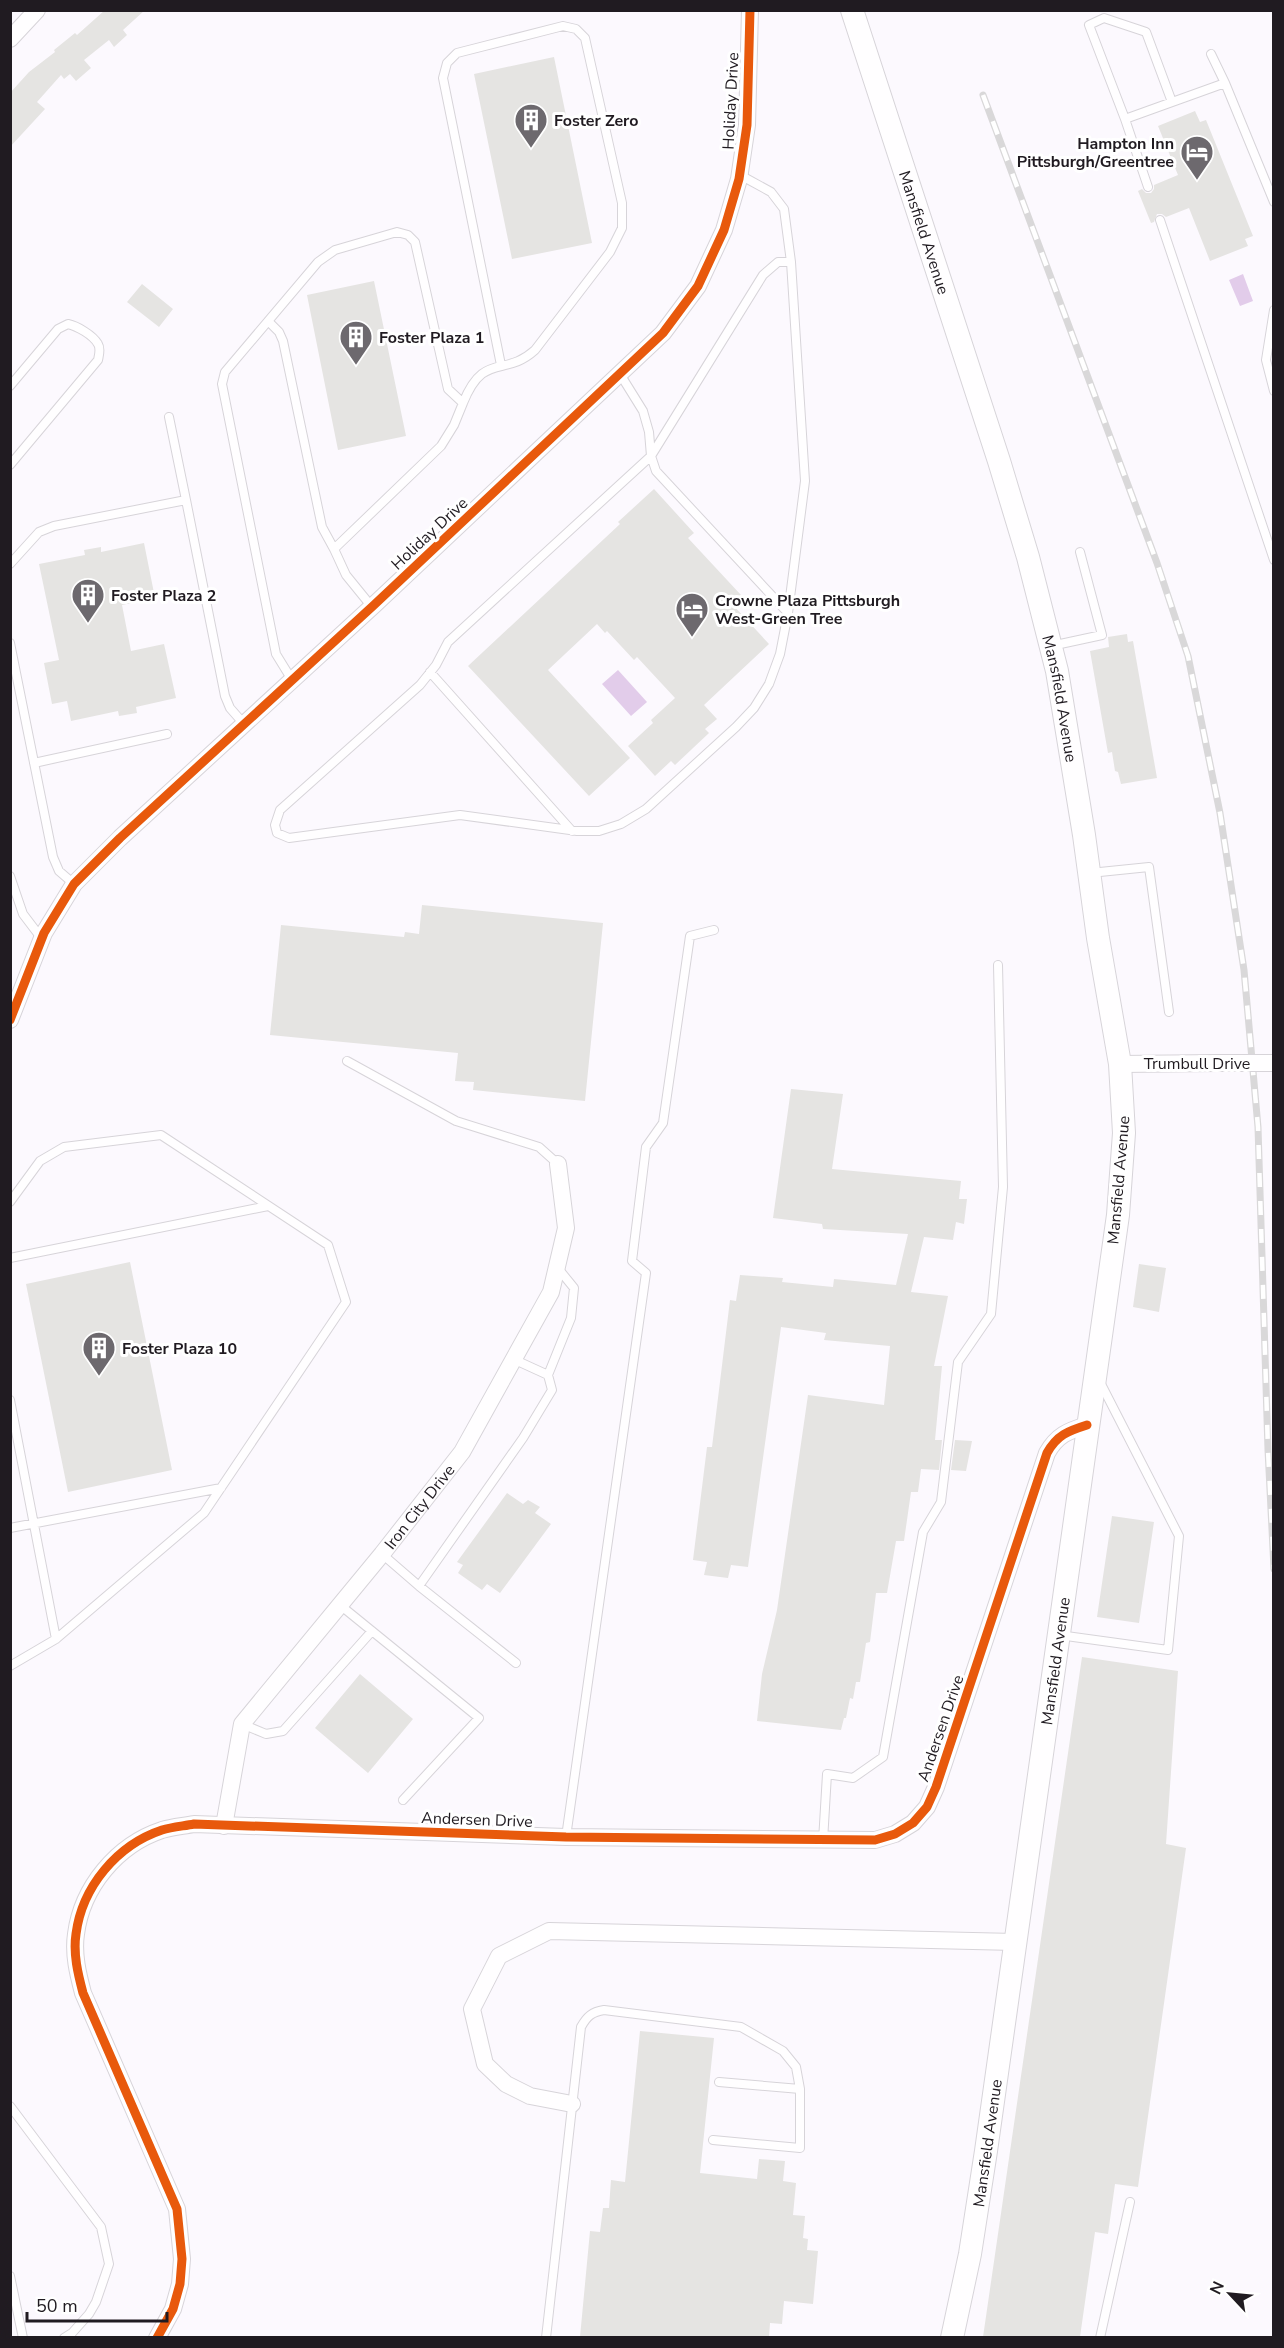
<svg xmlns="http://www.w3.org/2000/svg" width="1284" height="2348" font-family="'Nunito Sans',sans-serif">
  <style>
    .water { fill: #e2ccea }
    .building { fill: #e5e4e2 }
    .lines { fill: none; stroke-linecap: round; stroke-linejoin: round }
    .service-casing { stroke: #d7d4d9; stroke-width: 10 }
    .minor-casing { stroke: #d7d4d9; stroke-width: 18 }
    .secondary-casing { stroke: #d7d4d9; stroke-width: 24 }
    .service { stroke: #fffeff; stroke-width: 8 }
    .minor { stroke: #fffeff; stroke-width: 16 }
    .secondary { stroke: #fffeff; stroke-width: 22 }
    .rail-casing { stroke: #d9d8d9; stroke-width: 7 }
    .rail { stroke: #fff; stroke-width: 4.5; stroke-dasharray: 14; stroke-linecap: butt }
    .minor-bridge-casing { stroke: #d7d4d9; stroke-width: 18; stroke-linecap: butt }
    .minor-bridge { stroke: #fffeff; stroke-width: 16 }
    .cycleway-casing { stroke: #fff; stroke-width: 13 }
    .cycleway { stroke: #e8590c; stroke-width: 9 }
    .labels { text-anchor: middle; stroke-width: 6; stroke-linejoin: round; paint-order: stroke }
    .street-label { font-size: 16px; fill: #201b21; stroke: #fff }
    .poi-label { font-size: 16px; font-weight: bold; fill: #201b21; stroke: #fff; text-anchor: start }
  </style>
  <rect width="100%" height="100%" fill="#fcf9fe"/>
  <path class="water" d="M1243,274L1253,301L1240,306L1229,280Z
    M618,670L647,702L631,716L602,684Z"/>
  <path class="building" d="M105,10H145L123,30L127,35L114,47L109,40L84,60L91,68L76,81L70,74L64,79L61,75L37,102L45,109L10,147V93L29,72L55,52L54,50L75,33L77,35Z
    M554,57L592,243L512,259L474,74Z
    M1195,111L1200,122L1206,120L1253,236L1245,239L1248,246L1210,261L1189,208L1166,217L1162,214H1157L1154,222L1151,223L1138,191L1142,189L1146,193H1151L1154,189V185L1178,175L1158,126Z
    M374,281L406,436L338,450L307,295Z
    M142,284L173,309L159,327L127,302Z
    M654,489L694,533L688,538L741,595L732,604L769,644L704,705L717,719L705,729L709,733L675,765L671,761L655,776L628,746L653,723L651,720L675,698L637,657L634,660L607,631L605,633L597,624L548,670L630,758L589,796L468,666L620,524L618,522Z
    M144,543L155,598L122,605L131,651L164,644L176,698L136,707L137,713L119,716L118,711L71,721L67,701L52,704L44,663L59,660L39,564L85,555L84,550L101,547V552Z
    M1127,634L1128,642L1133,641L1157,778L1121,784L1118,772L1115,771L1112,752L1108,753L1090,651L1109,647L1108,637Z
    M422,905L603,923L585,1101L473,1090L474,1082L455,1081L458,1053L270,1035L281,925L404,937L405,932L419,934Z
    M791,1089L843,1094L832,1169L961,1181L959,1199H967L964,1224L956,1222L953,1240L924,1237L911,1292L948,1296L934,1366H942L935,1440H942L939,1470L921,1469L918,1492H911L904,1541H896L887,1593H876L870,1642L866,1643L860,1682H856L853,1699L850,1698L846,1718H844L841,1730L757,1721L762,1674L777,1610L808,1395L884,1405L890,1346L824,1340L826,1333L781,1327L748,1567L731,1565L728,1578L704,1575L707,1562L693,1560L707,1447H712L730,1300L736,1301L740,1275L783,1278L782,1282L833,1287L834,1279L896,1285L908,1234L823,1229L822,1224L773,1218Z
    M130,1262L172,1470L68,1492L26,1284Z
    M1139,1264L1166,1268L1159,1312L1133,1307Z
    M955,1440L972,1441L966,1471L951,1470Z
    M507,1493L523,1504L528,1500L540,1507L535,1513L551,1524L500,1593L487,1584L482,1590L458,1573L463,1565L457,1562Z
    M1112,1516L1154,1522L1139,1623L1097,1617Z
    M1082,1657L1178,1671L1166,1844L1186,1848L1138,2187L1115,2184L1108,2234L1095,2232L1080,2337H983Z
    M360,1674L413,1719L368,1773L315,1728Z
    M640,2031L714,2038L700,2173L757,2179L759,2159L785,2161L783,2181L796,2183L793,2215L805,2216L803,2238L808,2239L807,2250L818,2251L813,2304L784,2301L782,2324L770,2323L769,2337H580L590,2231L600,2232L603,2208H609L611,2180L625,2182Z"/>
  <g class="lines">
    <g class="service-casing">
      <path id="service" d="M1211,54L1225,83
        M1125,119L1089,25L1104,18L1146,32L1172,102
        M740,175L771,192L784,209L791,262
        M1148,187L1125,119L1225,83L1274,202
        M1160,220L1274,560
        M1274,310L1266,360L1274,391
        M268,321L279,332L283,341L322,527L334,549
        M620,374L643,411L649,432L651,456L763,275L778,262H791L805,481L788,613L780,654L769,684L754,708L736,727L646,809L621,824L599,831H577L460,815L289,838L277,833L275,825L280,810L420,685L436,665L448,642L651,456L656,471L788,613
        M10,386L58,329L68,324C77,326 93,335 98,344C101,349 99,355 98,360L10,465
        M463,403C484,351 504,378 535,350L610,252L622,228V203L585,38L576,29L563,26L457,53L447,63L443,78L501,365
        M169,417L186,500
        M10,564L39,532L54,526L186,500L225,696L230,708L244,724
        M10,643L53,857L59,871L74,884
        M1051,646L1102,635L1080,552
        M430,672L572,831
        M292,680L276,654L222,384L225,372L318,262L335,250L397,232L408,235L415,242L448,389L463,403L454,425L441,446L334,549L346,575L372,607
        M34,763L167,734
        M1090,873L1149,867L1169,1012
        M10,876L23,914L42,939
        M347,1061L456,1121L539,1147L558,1164
        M10,1202L40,1161L64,1147L161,1135L328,1245L346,1302L204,1513L56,1639L10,1666
        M10,1258L268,1206
        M548,1375L571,1318L574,1288L557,1267
        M10,1400L56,1639
        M10,1528L221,1488
        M382,1554L419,1586L523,1438L552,1390L548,1375L513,1359
        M419,1586L516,1663
        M340,1605L479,1718L403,1800
        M1059,1635L1168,1650L1179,1536L1100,1382
        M242,1724L266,1734L283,1731L372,1631
        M566,1837L646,1273L632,1261L646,1147L663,1123L690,936L714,930
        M823,1841L827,1774L853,1778L883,1757L923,1532L941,1502L958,1362L991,1314L1003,1187L998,965
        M719,2082L800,2089
        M10,2106L101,2227L109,2264L96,2302L89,2314L72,2333L64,2338
        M10,2276L23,2338
        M546,2338L581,2027C587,2016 592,2012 604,2010L741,2027L783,2051L796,2067L800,2089V2148L713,2140
        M1100,2338L1130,2202"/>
    </g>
    <g class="minor-casing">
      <g id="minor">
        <path d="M10,39L37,10"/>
        <path d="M10,1020L44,933L74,884L120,838L374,605L663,333L698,286L724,230L739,179L747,125L750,10"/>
        <path d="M1120,1064L1219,1063"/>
        <path id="s1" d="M224,1826L242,1724L382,1554L462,1452L551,1292L566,1228L558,1164"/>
        <path d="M572,2104L530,2096L506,2084L485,2064L472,2009L499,1956L549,1931L1015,1942"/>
        <path d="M157,2338L173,2309L180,2284L182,2259L177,2209L83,1993C78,1974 73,1954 76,1934C82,1887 117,1845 162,1830C172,1827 184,1826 194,1824L566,1837L875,1840L895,1834L913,1823L927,1807L936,1787L1047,1453C1057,1435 1068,1431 1087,1425"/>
      </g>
    </g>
    <g class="secondary-casing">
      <g id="secondary">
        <path id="s2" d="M852,10L999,461L1028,557L1057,671L1084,835L1098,938L1120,1064L1124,1133L1118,1215L986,2151L970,2254L952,2338"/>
      </g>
    </g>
    <use href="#service" class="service"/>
    <use href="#minor" class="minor"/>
    <use href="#secondary" class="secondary"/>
    <g class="rail-casing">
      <path id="rail" d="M983,95L1157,563L1188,656L1220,813L1244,970L1258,1127L1268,1450L1274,1569"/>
    </g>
    <use href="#rail" class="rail"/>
    <g class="minor-bridge-casing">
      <path id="minor-bridge" d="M1219,1063H1274"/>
    </g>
    <use href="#minor-bridge" class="minor-bridge"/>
    <g class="cycleway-casing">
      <path id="cycleway" d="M10,1020L44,933L74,884L120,838L374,605L663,333L698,286L724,230L739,179L747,125L750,10
        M157,2338L173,2309L180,2284L182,2259L177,2209L83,1993C78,1974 73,1954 76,1934C82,1887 117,1845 162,1830C172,1827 184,1826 194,1824L566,1837L875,1840L895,1834L913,1823L927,1807L936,1787L1047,1453C1057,1435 1068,1431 1087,1425"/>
    </g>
    <use href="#cycleway" class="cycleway"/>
  </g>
  <defs>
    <g id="building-pin" transform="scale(1.725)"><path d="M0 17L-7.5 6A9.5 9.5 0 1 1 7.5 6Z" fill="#6d696e" stroke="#fff"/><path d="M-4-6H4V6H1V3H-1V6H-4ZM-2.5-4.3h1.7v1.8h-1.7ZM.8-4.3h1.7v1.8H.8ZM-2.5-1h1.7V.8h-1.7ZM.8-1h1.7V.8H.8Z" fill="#fff"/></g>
    <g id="hotel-pin" transform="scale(1.725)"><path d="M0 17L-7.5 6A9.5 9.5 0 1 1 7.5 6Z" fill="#6d696e" stroke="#fff"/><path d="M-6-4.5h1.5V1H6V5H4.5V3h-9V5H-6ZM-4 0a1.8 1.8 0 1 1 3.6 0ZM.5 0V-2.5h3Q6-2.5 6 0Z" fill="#fff"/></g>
  </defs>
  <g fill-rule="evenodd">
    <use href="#building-pin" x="531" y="120"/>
    <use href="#hotel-pin" x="1197" y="152"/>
    <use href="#building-pin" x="356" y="337"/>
    <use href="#building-pin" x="88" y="595"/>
    <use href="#hotel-pin" x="692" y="609"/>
    <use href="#building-pin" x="99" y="1348"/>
  </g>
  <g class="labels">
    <g class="street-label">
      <text transform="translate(730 101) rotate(-87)" y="6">Holiday Drive</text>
      <text dy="6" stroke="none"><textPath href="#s2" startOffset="234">Mansfield Avenue</textPath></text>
      <text transform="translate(429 533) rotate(-43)" y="6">Holiday Drive</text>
      <text dy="6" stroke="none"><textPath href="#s2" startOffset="720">Mansfield Avenue</textPath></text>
      <text x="1197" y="1069">Trumbull Drive</text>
      <text transform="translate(1118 1180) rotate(-85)" y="6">Mansfield Avenue</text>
      <text dy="6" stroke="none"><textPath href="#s1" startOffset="384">Iron City Drive</textPath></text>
      <text transform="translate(1055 1661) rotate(-82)" y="6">Mansfield Avenue</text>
      <text transform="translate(940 1728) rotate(-71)" y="6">Andersen Drive</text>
      <text transform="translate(477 1819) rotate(2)" y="6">Andersen Drive</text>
      <text transform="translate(987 2143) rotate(-82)" y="6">Mansfield Avenue</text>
    </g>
    <g class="poi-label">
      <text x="554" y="126">Foster Zero</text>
      <text x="1174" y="149" text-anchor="end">Hampton Inn<tspan x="1174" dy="18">Pittsburgh/Greentree</tspan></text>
      <text x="379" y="343">Foster Plaza 1</text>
      <text x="111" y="601">Foster Plaza 2</text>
      <text x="715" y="606">Crowne Plaza Pittsburgh<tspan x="715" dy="18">West-Green Tree</tspan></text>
      <text x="122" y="1354">Foster Plaza 10</text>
    </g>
  </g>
  <rect width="1284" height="2348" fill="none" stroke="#201b21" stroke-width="24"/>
  <g transform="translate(1230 2294) rotate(296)" stroke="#ffffff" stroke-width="4.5" paint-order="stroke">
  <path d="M0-4.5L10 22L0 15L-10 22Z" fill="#201b21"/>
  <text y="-9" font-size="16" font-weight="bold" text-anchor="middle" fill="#201b21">N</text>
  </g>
  <path d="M27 2312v9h140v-9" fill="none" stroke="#201b21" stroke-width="3"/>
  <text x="36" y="2312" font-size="18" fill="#201b21" stroke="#ffffff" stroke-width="4.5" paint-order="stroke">50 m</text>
</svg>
